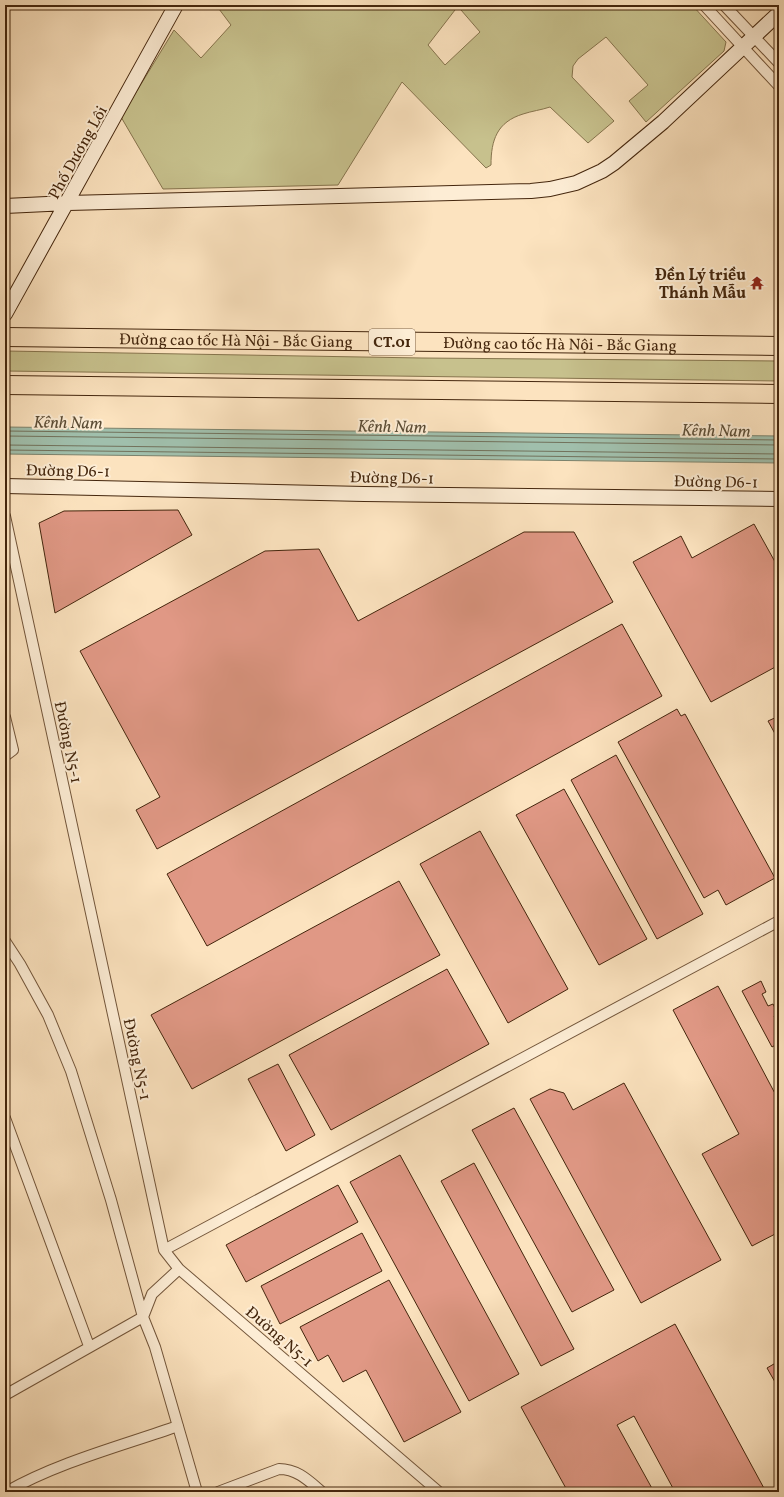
<svg xmlns="http://www.w3.org/2000/svg" width="784" height="1497" font-family="Vollkorn,serif">
  <style>
    .green { fill: #c7c18d; stroke: #86744d }
    .water { fill: #a0bfac; stroke: #7b826c }
    .lines { fill: none; stroke-linecap: round; stroke-linejoin: round }
    .shore { stroke: #72725c; stroke-width: 1 }
    .building { fill: #e09885; stroke: #44260d }
    .street-casing { stroke: #72553a; stroke-width: 12 }
    .secondary-casing { stroke: #44260d; stroke-width: 16 }
    .highway-casing { stroke: #44260d; stroke-width: 20 }
    .street { stroke: #fdedd5; stroke-width: 10 }
    .secondary { stroke: #fdedd5; stroke-width: 14 }
    .highway { stroke: #fce3bf; stroke-width: 18 }
    .labels { text-anchor: middle; stroke-width: 4; stroke-linejoin: round; paint-order: stroke }
    .shield { fill: #fdedd5; stroke: #7c6249; stroke-width: 1 }
    .shield-label { font-size: 15px; font-weight: bold; fill: #44260d }
    .street-label { font-size: 16px; fill: #44260d; stroke: #fdedd5 }
    .poi-label { font-size: 16px; font-weight: bold; fill: #44260d; stroke: #fdedd5; text-anchor: end }
    .water-label { font-size: 17px; font-style: italic; fill: #5b4c35; stroke: #fdedd5 }
  </style>
  <rect width="100%" height="100%" fill="#fce3bf"/>
  <filter id="stains"><feTurbulence type="fractalNoise" baseFrequency=".005" numOctaves="4"/><feColorMatrix values="0 0 0 0 .2 0 0 0 0 .09 0 0 0 0 .02 0 0 0 .5 -.17"/></filter>
  <radialGradient id="worn" r=".72"><stop offset=".6" stop-color="#630" stop-opacity="0"/><stop offset="1" stop-color="#630" stop-opacity=".3"/></radialGradient>
  <path class="green" d="M216,5H451L455,10L428,45L445,65L480,32L461,10L467,5H692L726,42L724,51L646,122L629,101L648,85L606,37L578,59L573,66L572,77L614,121L588,143L550,107C541,110 532,111 523,114C497,122 491,140 491,165L486,168L402,82L338,185L163,189L121,117L174,30L201,58L231,25Z
    M5,351L422,358L779,361V381L5,371Z"/>
  <path class="water" d="M5,427L779,436V463L5,454Z"/>
  <g class="lines">
    <path class="shore" d="M5,431L779,440
      M5,436L779,445
      M5,445L779,454
      M5,450L779,459"/>
  </g>
  <path class="building" d="M178,510L192,535L55,613L39,523L64,511Z
    M754,524L779,569V665L711,702L633,562L681,536L692,558Z
    M524,532H574L613,602L157,849L136,810L160,797L80,651L265,551L319,549L358,621Z
    M622,624L662,696L207,946L167,874Z
    M677,709L681,716L685,714L775,878L726,905L718,890L704,898L618,742Z
    M779,716V741L768,721Z
    M616,755L703,914L657,939L571,780Z
    M564,789L647,939L599,965L516,815Z
    M480,831L568,989L508,1023L420,864Z
    M399,881L440,955L192,1089L151,1015Z
    M447,969L489,1044L331,1130L289,1055Z
    M761,981L766,992L762,994L768,1006L773,1004L778,1014L774,1016L779,1025V1043L772,1047L742,991Z
    M718,986L779,1101V1232L752,1246L702,1154L739,1134L673,1010Z
    M278,1064L315,1135L286,1151L248,1079Z
    M624,1083L721,1260L641,1303L530,1099L550,1089L564,1093L573,1110Z
    M514,1108L614,1290L572,1312L472,1130Z
    M400,1155L519,1374L469,1401L350,1182Z
    M474,1163L574,1349L541,1366L441,1181Z
    M338,1185L358,1222L246,1282L226,1245Z
    M362,1233L382,1271L280,1324L261,1286Z
    M389,1280L461,1412L404,1442L366,1370L343,1382L328,1355L318,1361L300,1327Z
    M675,1324L766,1492H675L634,1416L617,1425L654,1492H568L521,1407Z
    M779,1361V1389L767,1368Z"/>
  <g class="lines">
    <g class="street-casing">
      <path id="street" d="M704,5L779,86
        M724,5L779,63
        M5,516L164,1250L179,1269L439,1492
        M5,717L13,750L5,756
        M5,941L20,964L48,1015L71,1071L111,1200L143,1317L155,1347L197,1492
        M5,1118L89,1346
        M164,1250L779,921
        M5,1395L143,1317L152,1294L179,1269
        M6,1492C59,1462 121,1446 178,1426
        M218,1492L279,1469C297,1469 308,1480 322,1492"/>
    </g>
    <g class="secondary-casing">
      <path id="secondary" d="M5,206L68,203L531,191L550,189L576,183L602,171L614,163L663,122L779,13
        M5,314L176,5
        M5,486L364,494L779,499"/>
    </g>
    <g class="highway-casing">
      <g id="highway">
        <path id="s1" d="M5,337L779,346"/>
        <path d="M5,385L779,394"/>
      </g>
    </g>
    <use href="#street" class="street"/>
    <use href="#secondary" class="secondary"/>
    <use href="#highway" class="highway"/>
  </g>
  <defs>
    <g id="temple-bare" transform="scale(1.08)"><path d="M0-6L5-2H3V0L6.5 2.5H4V6H1.5V3h-3V6H-4V2.5H-6.5L-3 0V-2H-5Z" fill="#8f2418" stroke="#fdedd5" stroke-width="2.5" paint-order="stroke"/></g>
  </defs>
  <g fill-rule="evenodd">
    <use href="#temple-bare" x="757" y="283"/>
  </g>
  <g class="labels">
    <rect class="shield" x="369" y="329" width="46" height="26" rx="3"/>
    <g class="shield-label">
      <text x="392" y="347">CT.01</text>
    </g>
    <g class="street-label">
      <text transform="translate(77 152) rotate(-61)" y="6">Phố Dương Lôi</text>
      <text dy="6" stroke="none"><textPath href="#s1" startOffset="231">Đường cao tốc Hà Nội - Bắc Giang</textPath></text>
      <text dy="6" stroke="none"><textPath href="#s1" startOffset="555">Đường cao tốc Hà Nội - Bắc Giang</textPath></text>
      <text transform="translate(68 470) rotate(1)" y="6">Đường D6-1</text>
      <text transform="translate(392 477) rotate(1)" y="6">Đường D6-1</text>
      <text transform="translate(716 481) rotate(1)" y="6">Đường D6-1</text>
      <text transform="translate(69 742) rotate(78)" y="6">Đường N5-1</text>
      <text transform="translate(138 1059) rotate(78)" y="6">Đường N5-1</text>
      <text transform="translate(280 1336) rotate(41)" y="6">Đường N5-1</text>
    </g>
    <g class="poi-label">
      <text x="746" y="280">Đền Lý triều<tspan x="746" dy="18">Thánh Mẫu</tspan></text>
    </g>
    <g class="water-label">
      <text transform="translate(68 422) rotate(1)" y="6">Kênh Nam</text>
      <text transform="translate(392 426) rotate(1)" y="6">Kênh Nam</text>
      <text transform="translate(716 430) rotate(1)" y="6">Kênh Nam</text>
    </g>
  </g>
  <rect width="784" height="1497" fill="none" stroke="#fce3bf" stroke-width="20"/>
  <rect x="6" y="6" width="772" height="1485" fill="none" stroke="#44260d" stroke-width="2"/>
  <rect x="10" y="10" width="764" height="1477" fill="none" stroke="#44260d"/>
  <rect width="100%" height="100%" filter="url(#stains)"/>
  <rect width="100%" height="100%" fill="url(#worn)"/>
</svg>
